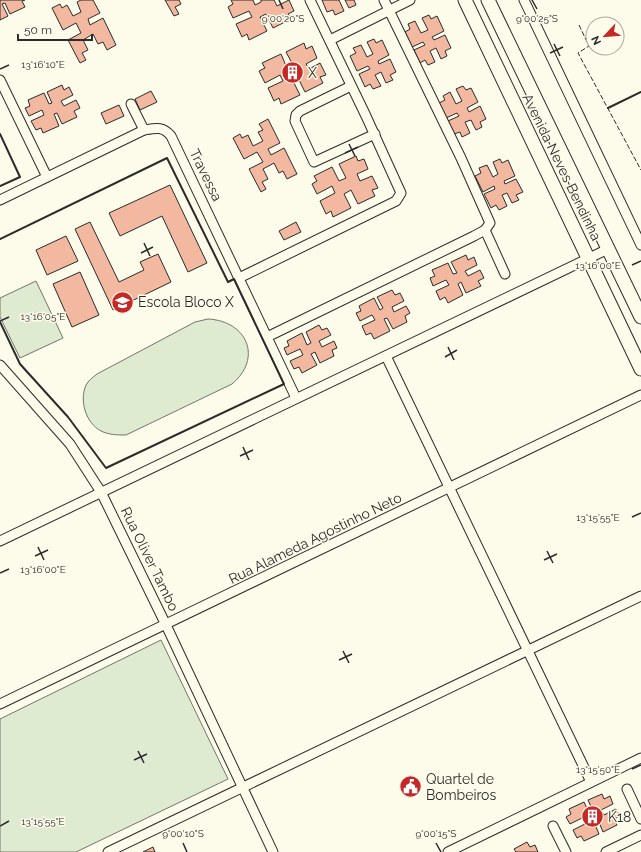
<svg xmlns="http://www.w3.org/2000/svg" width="641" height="852" font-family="Raleway,sans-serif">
<rect width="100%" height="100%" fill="#fdfbea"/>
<!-- green -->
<g fill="#deebd1" stroke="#74746e">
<path d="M36 281 63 338 20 358 0 317V298Z"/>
<path d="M208 319C247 321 263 358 232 384L126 435C118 435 109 435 101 431 86 423 79 401 86 385 88 381 93 377 97 374L195 322Z"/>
<path d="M161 640 228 779 76 852H0V719Z"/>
</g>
<!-- building -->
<g fill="#f2b8a0" stroke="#2b2b2b">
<path d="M0 0H25L22 1 25 7 10 14 5 3 2 4 8 16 0 20Z"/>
<path d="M81 0H93L100 13 88 19 90 25 103 18 116 45 107 50 103 42 98 44 93 34 83 40 88 50 82 53 86 60 80 63 68 40 81 33 76 23 63 30 52 8 60 4 62 8 67 5 73 16 81 12 77 2Z"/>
<path d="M165 0H179L181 4 175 7 179 14 174 16Z"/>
<path d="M231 0H253L255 5 261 2V0H274L277 6 289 0 294 11 288 14 291 19 273 28 266 14 260 17 267 31 249 40 247 34 242 37 236 24 252 17 249 11 233 18 228 7 233 4Z"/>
<path d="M322 0H339L344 11 335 15 333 10 327 12Z"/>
<path d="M345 0H354L356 5 349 8Z"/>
<path d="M429 15 431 19 437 16 444 31 432 37 434 40 445 35 451 48 445 51 447 56 441 59 436 48 430 51 435 62 428 65 425 60 420 63 414 50 425 45 423 42 412 47 405 32 410 29 408 24 415 21 421 33 428 30 422 18Z"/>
<path d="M374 39 376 43 382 40 389 55 378 61 379 64 390 59 396 72 390 75 393 80 386 83 381 72 375 75 381 86 373 89 370 84 365 87 359 74 370 69 368 66 357 71 350 56 356 53 353 48 361 45 367 57 373 54 367 42Z"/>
<path d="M304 43 306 49 312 46 317 58 306 64 309 69 320 63 326 75 320 77 323 83 305 92 298 78 293 81 300 95 281 104 279 98 274 101 268 88 283 81 280 75 265 83 259 71 265 68 262 63 281 54 287 68 293 65 286 52Z"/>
<path d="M62 85 64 90 69 87 73 95 61 101 64 106 76 100 80 108 74 111 77 117 62 124 57 113 54 114 59 126 43 133 41 128 36 130 31 121 44 115 42 110 29 116 25 108 30 106 28 100 44 93 49 104 52 103 47 92Z"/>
<path d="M463 86 466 90 471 88 478 102 467 108 469 112 480 106 486 119 480 122 482 127 476 130 471 120 465 122 470 133 462 137 460 132 454 134 448 121 459 116 457 113 446 118 439 103 445 100 443 96 450 92 456 104 462 101 456 89Z"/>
<path d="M151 91 157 102 140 110 135 99Z"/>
<path d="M119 105 124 116 106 124 101 113Z"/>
<path d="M268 119 280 143 268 149 271 155 284 148 297 174 287 179 283 171 279 173 274 163 263 169 268 179 262 182 266 189 261 192 249 169 263 162 257 152 244 159 233 138 240 134 242 138 248 135 253 146 263 141 258 132 263 130 259 124Z"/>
<path d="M356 156 358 161 364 159 368 169 357 174 360 181 372 176 378 188 372 190 375 196 358 204 351 190 344 194 351 208 333 217 331 211 326 214 320 201 335 193 332 186 317 194 312 184 317 181 314 176 332 167 339 181 346 178 339 164Z"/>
<path d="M500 159 502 163 508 160 515 176 504 181 505 184 516 179 523 192 516 195 519 200 512 203 507 193 502 195 507 206 499 210 496 205 491 208 484 194 495 189 494 186 483 192 475 176 481 173 479 168 487 165 493 177 498 174 493 162Z"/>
<path d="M170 185 207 263 188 272 162 216 120 236 109 213Z"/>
<path d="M90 222 119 282 144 270 140 262 158 254 171 282 113 310 75 229Z"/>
<path d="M296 222 301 232 284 240 279 231Z"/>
<path d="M66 236 78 261 47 275 36 250Z"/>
<path d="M466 255 468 260 474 257 477 265 465 271 468 276 480 270 484 278 478 281 481 286 466 293 461 282 458 284 463 295 448 303 445 297 440 300 436 291 449 285 446 280 433 286 430 278 435 276 432 270 448 263 453 274 457 273 451 262Z"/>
<path d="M80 272 99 315 72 327 53 284Z"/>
<path d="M392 290 395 295 400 293 404 301 392 307 394 312 406 306 410 313 405 316 407 322 393 329 387 318 384 319 390 331 374 339 371 333 366 335 362 326 375 320 372 315 360 321 356 313 361 311 359 306 374 298 380 310 383 308 377 297Z"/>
<path d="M319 325 322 330 327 328 331 335 319 341 322 347 334 341 337 348 332 350 334 356 320 363 315 352 311 354 317 365 302 373 299 367 294 369 290 361 303 355 300 349 287 355 284 348 289 346 287 341 302 333 307 345 311 343 306 332Z"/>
<path d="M602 794 604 799 610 796 613 804 601 810 604 815 616 809 620 816 614 819 617 825 603 832 598 820 594 822 599 834 584 841 581 836 577 838 573 830 585 824 582 818 570 824 566 817 571 814 569 809 584 802 589 813 593 811 588 800Z"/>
<path d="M527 842 530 847 535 845 538 852H516L514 849Z"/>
<path d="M153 847 155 852H143Z"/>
</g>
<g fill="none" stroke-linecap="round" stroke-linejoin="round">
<defs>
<g id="street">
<path d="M524 0 641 245"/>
<path d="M330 40 410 0"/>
<path d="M0 80 47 177"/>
<path d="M351 86 300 111 296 115 295 121 314 162 375 134"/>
<path d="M131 104 144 130"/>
<path d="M0 200 144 130C156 128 163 126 171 136L296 398"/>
<path d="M485 230 505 274"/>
<path d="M239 278 396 201 401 193 366 116 310 0"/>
<path d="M267 337 474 236 485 230 490 223 461 158 384 0"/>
<path d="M386 356 591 782"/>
<path d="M0 365 70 444 101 492 166 625 273 852"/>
<path d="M0 541 608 249"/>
<path d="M0 704 641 395"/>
<path d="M627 789 641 819"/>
<path d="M553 826 566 852"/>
<path d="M108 852 641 596"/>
<path d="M448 852 641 758"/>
<path d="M606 852 641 835"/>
</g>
<g id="secondary">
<path d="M465 0 641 369"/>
<path d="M488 0 641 317"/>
</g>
</defs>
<!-- street casing -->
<use href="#street" stroke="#2b2b2b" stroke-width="11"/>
<!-- secondary casing -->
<use href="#secondary" stroke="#2b2b2b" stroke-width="15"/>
<!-- street -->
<use href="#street" stroke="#fdfbea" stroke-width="9"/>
<!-- secondary -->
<use href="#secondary" stroke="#fdfbea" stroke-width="13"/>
<!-- fence -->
<path stroke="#2b2b2b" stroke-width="1" stroke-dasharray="5 2" stroke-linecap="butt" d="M579 25 589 46 578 53 641 170"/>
<!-- wall -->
<g stroke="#2b2b2b" stroke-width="2">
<path d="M608 108 641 92"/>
<path d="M0 134 20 177 0 186"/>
<path d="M0 239 167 158 228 282 234 279 284 384 106 468 68 417 20 364 0 322"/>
</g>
</g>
<!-- ticks -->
<path fill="none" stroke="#2b2b2b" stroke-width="1.5" d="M279 0 283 9M532 0 537 9M554 44 560 56M550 53 563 47M0 69 9 65M349 144 355 156M345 153 358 147M144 243 150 256M141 253 153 247M632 265 641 261M0 321 9 317M448 347 454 360M445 357 457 350M243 447 249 460M240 456 253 450M632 517 641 513M38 547 44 560M547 551 553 563M35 556 48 550M544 560 557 554M0 573 9 569M343 651 349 663M339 660 352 654M138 751 144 763M134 760 147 754M632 769 641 765M0 826 9 821M183 843 187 852M436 843 441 852"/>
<!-- icons -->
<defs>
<symbol id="building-disc" viewBox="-11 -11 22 22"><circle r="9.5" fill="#c62828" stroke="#fdfbea"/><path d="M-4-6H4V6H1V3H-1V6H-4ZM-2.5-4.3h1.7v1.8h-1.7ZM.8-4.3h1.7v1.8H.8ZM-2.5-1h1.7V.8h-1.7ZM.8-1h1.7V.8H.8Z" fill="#fff"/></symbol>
<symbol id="school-disc" viewBox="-11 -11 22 22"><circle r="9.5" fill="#c62828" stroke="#fdfbea"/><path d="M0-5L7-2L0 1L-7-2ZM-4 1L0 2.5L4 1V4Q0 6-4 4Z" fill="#fff"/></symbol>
<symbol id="civic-disc" viewBox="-11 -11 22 22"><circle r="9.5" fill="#c62828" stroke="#fdfbea"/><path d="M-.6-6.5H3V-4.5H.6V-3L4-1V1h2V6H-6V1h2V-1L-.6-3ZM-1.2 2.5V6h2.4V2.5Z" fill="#fff"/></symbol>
</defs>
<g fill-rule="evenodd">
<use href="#building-disc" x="280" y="60" width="25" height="25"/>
<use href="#school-disc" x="110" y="290" width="25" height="25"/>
<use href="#civic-disc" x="398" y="774" width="25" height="25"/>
<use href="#building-disc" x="580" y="804" width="25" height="25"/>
</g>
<g text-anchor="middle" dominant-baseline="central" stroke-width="3" stroke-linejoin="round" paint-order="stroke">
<!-- poi labels -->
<g font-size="14" fill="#2b2b2b" stroke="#fdfbea" text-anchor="start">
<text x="308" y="73">X</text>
<text x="138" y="302">Escola Bloco X</text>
<text x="426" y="779">Quartel de<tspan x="426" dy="16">Bombeiros</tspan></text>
<text x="608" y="817">K18</text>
</g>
<!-- street labels -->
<g font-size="14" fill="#2b2b2b" stroke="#fdfbea">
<text transform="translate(562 167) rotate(64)">Avenida Neves Bendinha</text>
<text transform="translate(206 175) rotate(64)">Travessa</text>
<text transform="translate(315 538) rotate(-26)">Rua Alameda Agostinho Neto</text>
<text transform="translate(150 559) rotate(64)">Rua Oliver Tambo</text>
</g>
</g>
<g font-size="10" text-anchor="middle" fill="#2b2b2b" stroke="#fdfbea" stroke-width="3" stroke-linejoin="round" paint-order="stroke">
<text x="283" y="22">9°00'20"S</text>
<text x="537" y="22">9°00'25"S</text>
<text x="43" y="68">13°16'10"E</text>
<text x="598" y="269">13°16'00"E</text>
<text x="43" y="320">13°16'05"E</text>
<text x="598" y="521">13°15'55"E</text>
<text x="43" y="573">13°16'00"E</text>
<text x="598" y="773">13°15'50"E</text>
<text x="43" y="825">13°15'55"E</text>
<text x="183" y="837">9°00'10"S</text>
<text x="436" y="837">9°00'15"S</text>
</g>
<!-- north arrow -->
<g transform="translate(605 36) rotate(244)"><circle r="19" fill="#fdfbea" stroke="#a9a89e"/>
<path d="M0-3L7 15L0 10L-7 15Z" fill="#c62828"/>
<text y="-6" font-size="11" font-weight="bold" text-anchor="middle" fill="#2b2b2b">N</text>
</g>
<!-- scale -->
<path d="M18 34v6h74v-6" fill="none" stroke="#2b2b2b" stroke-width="2"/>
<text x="24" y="34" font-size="12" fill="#2b2b2b" stroke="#fdfbea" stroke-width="3" paint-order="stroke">50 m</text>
</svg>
